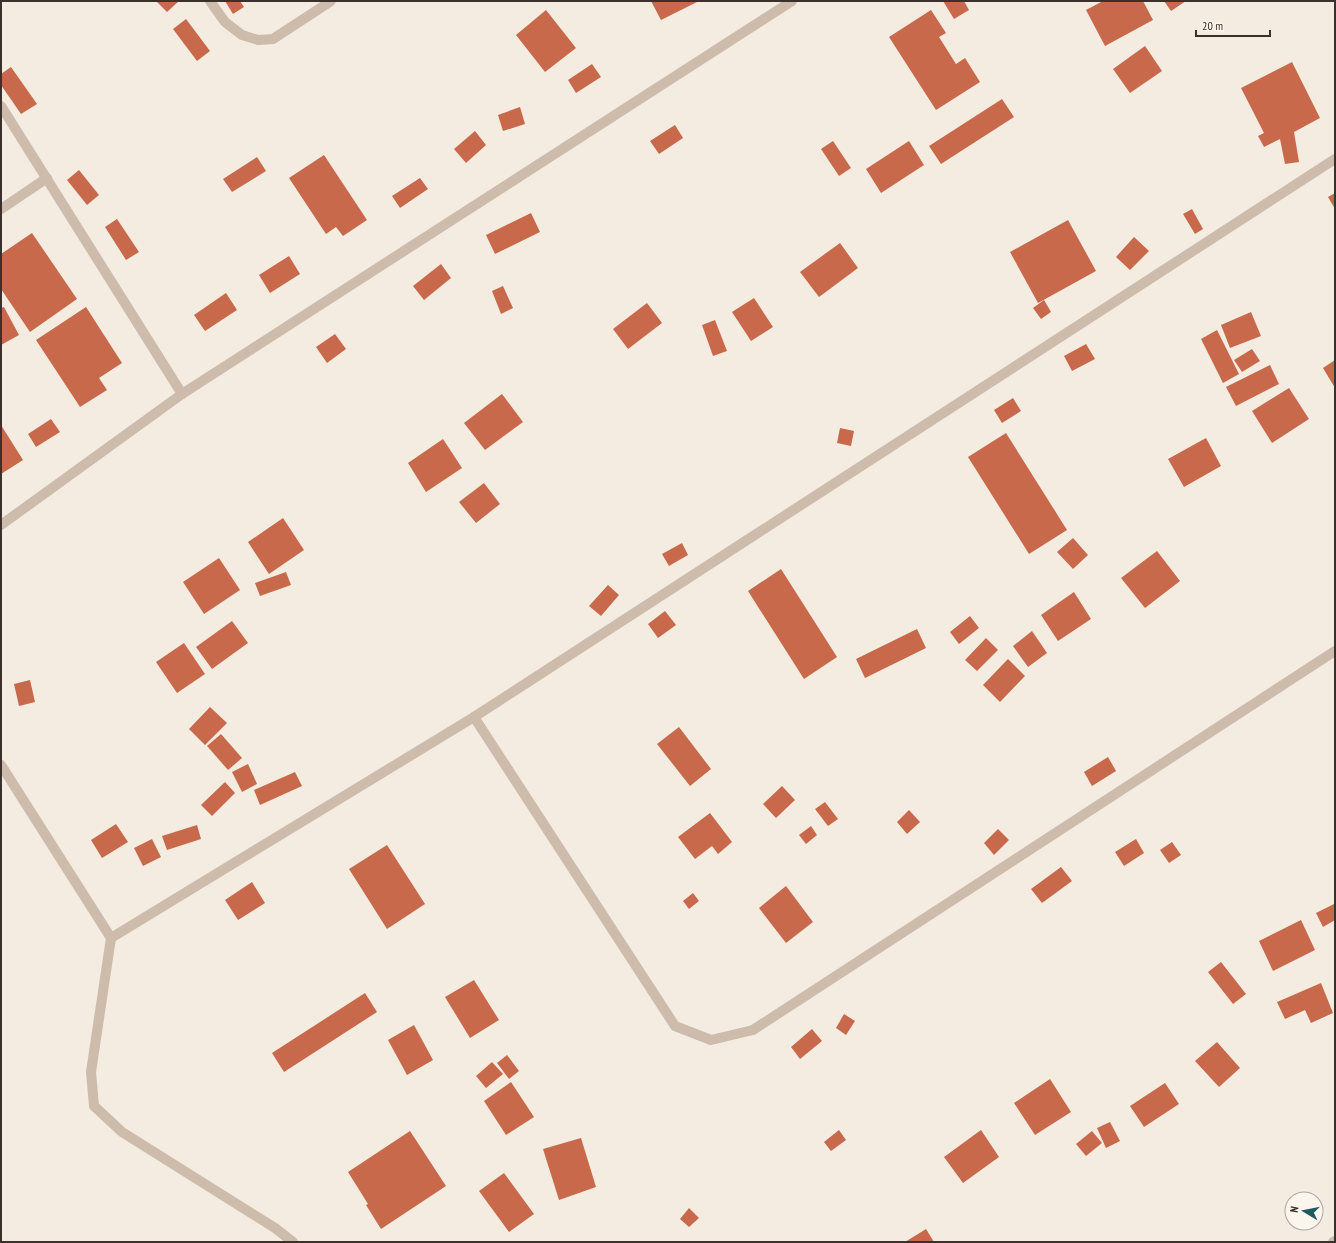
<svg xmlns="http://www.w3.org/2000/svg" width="1336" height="1243" font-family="'PT Sans Narrow',sans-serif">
<rect width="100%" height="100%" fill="#f4ebe1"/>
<!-- building -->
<g fill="#c8694b">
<path d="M156 1H179L167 12Z"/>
<path d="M225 1H240L244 7 233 14Z"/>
<path d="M651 1H699L661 20Z"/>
<path d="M943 1H964L969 10 954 19Z"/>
<path d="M1103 1H1143L1153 20 1105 46 1086 10Z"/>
<path d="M1164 1H1186L1171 11Z"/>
<path d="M546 10 576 48 545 72 516 35Z"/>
<path d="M931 10 946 33 939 37 956 64 965 58 980 82 936 110 889 37Z"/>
<path d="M186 19 210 51 197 61 173 29Z"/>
<path d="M1145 46 1162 71 1130 93 1113 69Z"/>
<path d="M1292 62 1320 118 1294 132 1299 162 1285 164 1280 139 1264 147 1258 136 1264 133 1241 88Z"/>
<path d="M592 64 601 77 576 93 568 80Z"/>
<path d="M11 67 37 104 21 114 1 85V74Z"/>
<path d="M1002 99 1014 117 941 164 929 146Z"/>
<path d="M520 107 525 124 503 131 498 115Z"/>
<path d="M675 125 683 138 659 154 650 141Z"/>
<path d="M475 131 486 145 466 163 454 149Z"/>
<path d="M833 141 851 168 839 176 821 149Z"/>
<path d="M909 141 924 165 881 193 866 169Z"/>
<path d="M324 155 367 220 343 236 336 227 326 234 289 178Z"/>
<path d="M257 157 266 171 232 192 223 179Z"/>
<path d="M79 170 99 195 87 205 67 180Z"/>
<path d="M420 178 428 189 400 208 392 196Z"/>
<path d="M1335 193V209L1328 197Z"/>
<path d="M1192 209 1203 229 1195 234 1183 214Z"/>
<path d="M531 213 540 232 495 254 486 235Z"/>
<path d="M117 219 139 252 126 260 105 227Z"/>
<path d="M1068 220 1096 271 1038 303 1010 252Z"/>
<path d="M32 233 77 299 30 332 1 289V254Z"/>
<path d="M1134 237 1149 251 1130 270 1116 257Z"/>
<path d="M840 243 858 268 819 297 800 272Z"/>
<path d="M289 256 300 274 270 293 259 275Z"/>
<path d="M441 264 451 278 424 300 413 286Z"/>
<path d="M503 286 513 308 501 314 492 291Z"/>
<path d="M226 293 237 310 205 331 194 315Z"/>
<path d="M754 298 773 327 751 341 732 312Z"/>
<path d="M1044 300 1051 312 1041 319 1033 308Z"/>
<path d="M647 303 662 323 628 349 613 329Z"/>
<path d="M4 307 19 335 1 345V308Z"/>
<path d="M86 307 122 363 99 378 107 390 80 407 36 340Z"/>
<path d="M1251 312 1261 336 1230 348 1221 325Z"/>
<path d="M715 320 727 351 713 356 702 325Z"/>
<path d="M1217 330 1239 374 1223 383 1201 339Z"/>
<path d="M335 334 346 349 327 363 316 347Z"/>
<path d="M1086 344 1095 359 1072 371 1064 356Z"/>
<path d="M1252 349 1260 361 1242 372 1234 360Z"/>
<path d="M1335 360V388L1323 368Z"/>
<path d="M1270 365 1279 384 1236 406 1226 387Z"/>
<path d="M1289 388 1309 419 1272 443 1252 411Z"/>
<path d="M502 394 523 422 485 450 464 423Z"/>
<path d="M1013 398 1021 411 1002 423 994 410Z"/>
<path d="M51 419 60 432 36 447 28 434Z"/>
<path d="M1 425 23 460 1 474Z"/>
<path d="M840 428 854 431 851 446 837 443Z"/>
<path d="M1006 433 1067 530 1029 554 968 457Z"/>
<path d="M1206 438 1221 466 1184 487 1168 459Z"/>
<path d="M443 439 462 468 426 492 408 463Z"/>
<path d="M484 483 500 504 476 523 459 502Z"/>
<path d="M283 518 304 550 269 574 248 542Z"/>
<path d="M1073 538 1088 555 1073 569 1057 552Z"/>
<path d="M682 543 688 555 669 566 662 554Z"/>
<path d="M1157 551 1180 581 1145 608 1121 578Z"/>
<path d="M219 558 240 590 204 614 183 582Z"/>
<path d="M781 569 837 657 804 679 748 591Z"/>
<path d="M286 572 291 585 260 596 255 583Z"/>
<path d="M608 585 619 595 601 616 589 606Z"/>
<path d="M1074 592 1091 619 1058 641 1041 615Z"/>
<path d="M665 611 676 625 658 638 648 624Z"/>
<path d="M970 616 979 628 959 644 950 632Z"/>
<path d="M232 621 248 643 212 669 196 647Z"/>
<path d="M917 629 926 648 865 678 856 659Z"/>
<path d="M1032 631 1047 653 1028 667 1013 646Z"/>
<path d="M986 638 998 650 977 671 965 660Z"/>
<path d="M184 643 205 674 177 693 156 662Z"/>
<path d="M1008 659 1025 676 1000 702 983 685Z"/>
<path d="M30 680 35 702 19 706 14 684Z"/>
<path d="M210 707 227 723 205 745 189 729Z"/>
<path d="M679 727 711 769 690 786 657 744Z"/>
<path d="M221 734 242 758 228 770 207 746Z"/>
<path d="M1108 757 1116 771 1092 786 1084 772Z"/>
<path d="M248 764 257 784 242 792 232 772Z"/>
<path d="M295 772 302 786 260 805 254 790Z"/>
<path d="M225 782 235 793 212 816 201 805Z"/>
<path d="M782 786 795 800 776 818 763 804Z"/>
<path d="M825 802 838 819 828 826 815 809Z"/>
<path d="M909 810 920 822 907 834 897 822Z"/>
<path d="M710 813 732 842 718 854 712 846 695 859 678 837Z"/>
<path d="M116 824 128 842 102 858 91 840Z"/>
<path d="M197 825 201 839 167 850 162 836Z"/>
<path d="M811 826 817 835 806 844 799 835Z"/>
<path d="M998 829 1009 840 994 855 984 843Z"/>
<path d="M152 839 161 857 143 866 134 848Z"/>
<path d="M1136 839 1144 853 1124 866 1115 852Z"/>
<path d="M1172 842 1181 855 1169 863 1160 850Z"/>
<path d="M387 845 425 904 387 929 349 869Z"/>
<path d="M1061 867 1072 881 1042 903 1031 889Z"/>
<path d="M252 882 265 903 238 920 225 900Z"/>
<path d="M786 886 813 922 786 943 759 908Z"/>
<path d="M693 893 699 901 689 909 683 901Z"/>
<path d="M1334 904 1335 920 1323 927 1316 913Z"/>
<path d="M1301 920 1315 950 1273 971 1259 941Z"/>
<path d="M1221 962 1246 994 1233 1004 1208 972Z"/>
<path d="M474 980 499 1020 470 1038 445 997Z"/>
<path d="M1321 983 1333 1013 1311 1023 1305 1010 1285 1019 1277 1002Z"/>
<path d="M365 993 377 1012 284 1072 272 1053Z"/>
<path d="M844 1014 855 1021 846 1035 836 1028Z"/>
<path d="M414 1025 433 1060 407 1075 388 1040Z"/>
<path d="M812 1029 822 1041 800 1059 791 1047Z"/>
<path d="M1217 1042 1240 1068 1219 1087 1195 1061Z"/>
<path d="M507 1055 519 1071 509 1079 497 1063Z"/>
<path d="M492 1062 503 1074 486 1088 476 1076Z"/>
<path d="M1050 1079 1071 1112 1035 1135 1014 1103Z"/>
<path d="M511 1082 534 1117 506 1135 484 1101Z"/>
<path d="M1165 1083 1179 1104 1144 1127 1130 1106Z"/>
<path d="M1110 1122 1120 1141 1106 1148 1097 1128Z"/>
<path d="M839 1130 846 1140 831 1151 824 1142Z"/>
<path d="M981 1130 999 1157 963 1183 944 1157Z"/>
<path d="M410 1131 446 1186 381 1229 366 1205 368 1204 348 1172Z"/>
<path d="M1092 1131 1102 1143 1086 1156 1076 1144Z"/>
<path d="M581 1138 596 1187 559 1200 543 1149Z"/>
<path d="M504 1173 534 1214 509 1232 479 1191Z"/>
<path d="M689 1208 699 1218 689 1227 680 1219Z"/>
<path d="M926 1229 934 1242H905Z"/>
</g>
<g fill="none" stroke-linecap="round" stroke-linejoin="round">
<!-- minor -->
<g stroke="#cdbbac" stroke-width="10">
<path d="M210 1 225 22 242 35 258 40 273 39 331 1"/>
<path d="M1 106 182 394"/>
<path d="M1 209 47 178"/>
<path d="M1 525 182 394 792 1"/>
<path d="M474 717 675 1026 711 1040 753 1030 1335 651"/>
<path d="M1 765 111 938 474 717 1335 159"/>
<path d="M111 938 91 1072 94 1106 122 1132 275 1228 293 1242"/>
<path d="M1333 1242 1335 1241"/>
</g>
</g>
<!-- border -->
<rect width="1336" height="1243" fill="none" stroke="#3b302b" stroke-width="4"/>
<!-- north arrow -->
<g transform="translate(1304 1211) rotate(280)"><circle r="19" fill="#fbf5ee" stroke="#aea6a0"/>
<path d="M0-3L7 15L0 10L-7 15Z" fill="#1f5a5e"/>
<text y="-6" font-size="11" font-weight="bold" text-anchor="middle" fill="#3b302b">N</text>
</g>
<!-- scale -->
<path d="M1196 30v6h74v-6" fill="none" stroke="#3b302b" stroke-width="2"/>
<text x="1202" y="30" font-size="12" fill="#3b302b" stroke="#fbf5ee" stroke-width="3" paint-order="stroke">20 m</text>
</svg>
